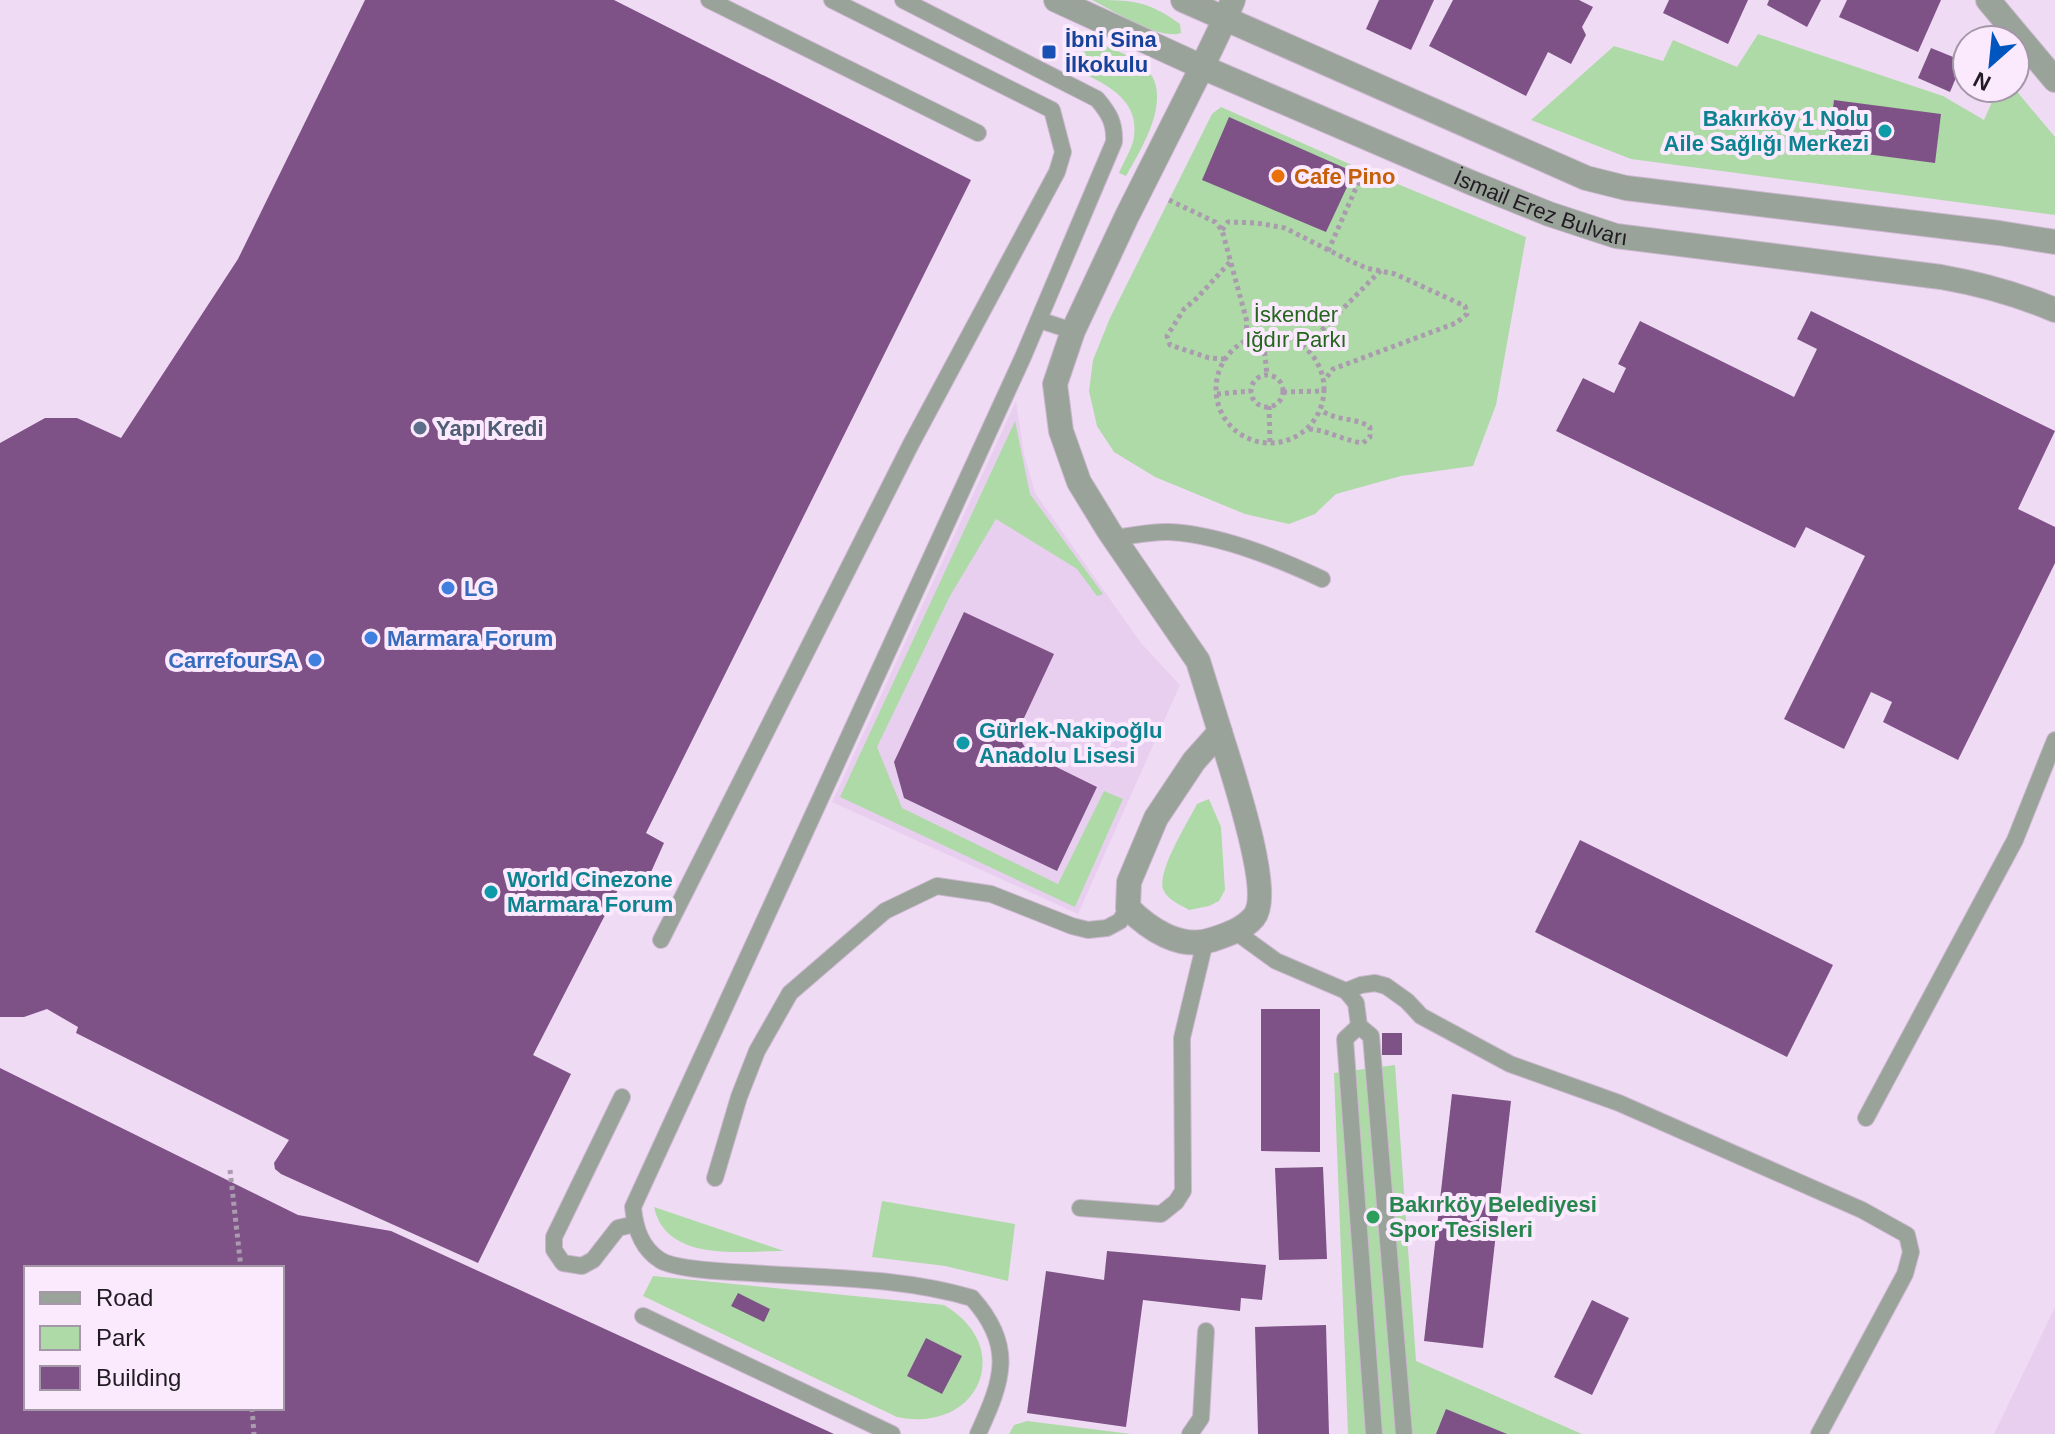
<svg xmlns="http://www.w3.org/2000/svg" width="2055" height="1434" font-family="Arial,sans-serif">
<rect width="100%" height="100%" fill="#f0dbf4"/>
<!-- built -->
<g fill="#e9cfef">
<path d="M1016 401 1024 454 1035 493 1141 643 1180 685 1078 914 832 802Z"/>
<path d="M2055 1307V1434H1994Z"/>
</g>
<!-- green -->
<g fill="#aedaa8">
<path d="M1092 0C1131 0 1147 0 1180 24L1181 33C1161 41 1112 10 1092 0Z"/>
<path d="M1758 34 1943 96 1984 120 1998 88H2014L2055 137V215L1631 159 1531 120 1614 46 1663 61 1673 40 1737 67Z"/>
<path d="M1101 44C1118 51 1146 61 1154 80 1166 110 1140 151 1126 176L1119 173C1124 161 1132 149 1134 137 1141 94 1094 79 1063 64L1064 61Z"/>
<path d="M1221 107 1354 166 1526 237 1496 405 1473 466 1401 476 1336 494 1315 514 1289 524 1245 514 1155 477 1114 452 1097 426 1089 391 1093 360 1110 318 1212 114Z"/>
<path d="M1015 421 1030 494 1103 594 1097 596 1077 569 996 519 950 596 877 747 902 808 1058 884 1104 791 1123 799 1075 907 840 797Z"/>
<path d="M1209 799 1221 827 1225 890 1219 901 1209 906 1189 910C1181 905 1168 900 1164 891 1155 874 1188 822 1197 804Z"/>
<path d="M1395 1065 1416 1361 1582 1434H1348L1334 1073Z"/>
<path d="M882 1201 1015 1224 1008 1281 945 1266 872 1257Z"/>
<path d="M654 1207 784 1251C741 1251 666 1263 654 1207Z"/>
<path d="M653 1276 944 1305C1017 1348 978 1434 897 1417L643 1296Z"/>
<path d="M1027 1421 1131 1434H1009L1014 1425Z"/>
</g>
<!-- building -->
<g fill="#7e5287" fill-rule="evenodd">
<path d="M365 0H614L971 180 646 833 664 843 647 881 626 870 621 884 533 1055 571 1074 478 1263 281 1174 275 1169 274 1163 289 1140 76 1033 78 1027 47 1009 24 1017H0V443L45 418H77L121 438 238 259Z"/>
<path d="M1379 0H1434L1411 50 1366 29Z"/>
<path d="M1453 0H1579L1593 7 1582 27 1586 35 1571 64 1548 52 1526 96 1429 46Z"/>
<path d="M1669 0H1748L1728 44 1663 13Z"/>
<path d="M1769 0H1821L1807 27 1767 5Z"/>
<path d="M1847 0H1941L1918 52 1839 17Z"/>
<path d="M1931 48 1963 61 1950 92 1918 78Z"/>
<path d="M1834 100 1941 114 1935 163 1828 149Z"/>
<path d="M1229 117 1354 172 1326 232 1202 180Z"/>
<path d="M1811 311 2055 431 2018 509 2055 527V563L1958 760 1883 722 1892 702 1871 692 1844 749 1784 719 1865 556 1806 527 1795 548 1556 431 1583 378 1614 393 1626 368 1618 364 1640 321 1794 397 1817 349 1797 339Z"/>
<path d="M964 612 1054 654 1017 733 1028 753 1097 787 1057 871 904 798 894 762Z"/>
<path d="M1580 840 1833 965 1787 1057 1535 932Z"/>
<path d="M1261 1009H1320V1152L1261 1151Z"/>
<rect x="1382" y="1033" width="20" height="22"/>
<path d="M0 1068 298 1215 391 1231 834 1434H0ZM26 1268H282V1408H26Z"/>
<path d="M1452 1094 1511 1101 1483 1348 1424 1341Z"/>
<path d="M1323 1167 1327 1259 1279 1260 1275 1168Z"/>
<path d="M1107 1251 1266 1265 1262 1300 1241 1298 1240 1311 1143 1300 1126 1427 1027 1413 1046 1271 1104 1280Z"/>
<path d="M738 1293 770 1309 764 1322 731 1306Z"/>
<path d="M1592 1300 1629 1318 1592 1395 1554 1377Z"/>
<path d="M1326 1325 1329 1434H1258L1255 1327Z"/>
<path d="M926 1338 962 1356 942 1394 907 1376Z"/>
<path d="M1446 1409 1507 1434H1436Z"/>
</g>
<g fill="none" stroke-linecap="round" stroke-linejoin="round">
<defs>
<g id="service">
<path d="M709 0 978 133"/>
<path d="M903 0 1097 99C1109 113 1115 123 1114 142L1023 357 633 1207C635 1228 641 1248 660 1260 675 1270 731 1272 751 1273 824 1278 901 1277 972 1298 1015 1346 1003 1380 978 1434"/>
<path d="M1039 320 1073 331"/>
<path d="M1114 538C1131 536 1151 531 1169 532 1219 534 1277 558 1322 579"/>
<path d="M1236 932 1276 961 1346 991 1356 1003 1359 1026 1371 1036 1404 1434"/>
<path d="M661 940 911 444 1057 172 1063 152 1052 110 832 0"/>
<path d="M1346 991 1361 985 1375 983 1386 986 1407 1001 1421 1016 1510 1064 1619 1103 1862 1210 1907 1235 1911 1252 1905 1274 1819 1434"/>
<path d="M1359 1026 1345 1039 1374 1434"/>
<path d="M622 1097 554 1237V1250L563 1263 582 1266 593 1260 618 1228 635 1224"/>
<path d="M1866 1118 2015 840 2055 740"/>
<path d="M715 1178 739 1097 757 1051 790 993 885 911 937 886 991 894 1072 926 1088 930 1107 928 1120 921 1128 908"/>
<path d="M1080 1208 1161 1214 1176 1202 1183 1191 1182 1038 1205 942"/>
<path d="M643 1316 892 1434"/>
<path d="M1190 1434 1201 1418 1206 1331"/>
</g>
<g id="minor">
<path d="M1988 0 2055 80"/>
<path d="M1225 19 1233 0"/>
<path d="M1202 67 1127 216 1073 331 1055 384 1061 431 1079 482 1109 531 1198 661 1220 732"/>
<path d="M1220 732C1230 765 1274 892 1254 917 1243 930 1226 935 1211 940 1180 950 1149 929 1128 908L1129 882 1156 818 1194 761Z"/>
</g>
<g id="tertiary">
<path id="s1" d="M1056 0 1202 67 1472 183 1549 214 1616 236 1941 277C1981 284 2017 294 2055 310"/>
<path d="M1183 0 1586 178 1626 188 1999 233 2055 242"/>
<path d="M1202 67 1225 19"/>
</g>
</defs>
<!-- service casing -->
<use href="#service" stroke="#cbb8cf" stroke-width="18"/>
<!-- minor casing -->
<use href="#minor" stroke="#cbb8cf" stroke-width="26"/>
<!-- tertiary casing -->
<use href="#tertiary" stroke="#cbb8cf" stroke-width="26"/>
<!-- path -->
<g stroke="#ab9baf" stroke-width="5" stroke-dasharray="4 4" stroke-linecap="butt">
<path d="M1169 200 1215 222 1222 230 1247 322 1245 342"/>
<path d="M1222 230 1228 222 1257 223 1285 228 1344 258 1366 268 1395 274 1465 306 1467 314 1456 323 1333 369 1324 381"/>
<path d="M1328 251 1364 170"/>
<circle cx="1270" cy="389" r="54"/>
<path d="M1263 336 1267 375"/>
<path d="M1293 338 1310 339 1315 337 1381 270"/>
<path d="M1225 359 1209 358 1170 345 1167 336 1184 309 1197 298 1230 262"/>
<circle cx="1267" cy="391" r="16"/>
<path d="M1283 392 1324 391"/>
<path d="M1217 394 1251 391"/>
<path d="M1269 406 1270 443"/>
<path d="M1309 429C1328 430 1344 441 1363 443L1370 437V427C1355 417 1335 421 1321 410"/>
<path d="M230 1170 241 1268"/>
<path d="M252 1408 254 1434"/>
</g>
<!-- service -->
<use href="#service" stroke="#99a399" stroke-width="16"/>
<!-- minor -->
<use href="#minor" stroke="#99a399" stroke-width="24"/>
<!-- tertiary -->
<use href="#tertiary" stroke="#99a399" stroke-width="24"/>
</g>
<!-- markers -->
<rect fill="#1a4fb4" stroke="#fbe9fe" stroke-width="3" x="1041" y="44" width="16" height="16" rx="4"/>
<g fill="#0f9aa8" stroke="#fbe9fe" stroke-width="3">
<circle cx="1885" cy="131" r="8"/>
<circle cx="963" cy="743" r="8"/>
<circle cx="491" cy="892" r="8"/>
</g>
<circle fill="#e8710a" stroke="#fbe9fe" stroke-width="3" cx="1278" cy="176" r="8"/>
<circle fill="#5c6f8a" stroke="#fbe9fe" stroke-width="3" cx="420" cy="428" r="8"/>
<g fill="#3f7fe0" stroke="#fbe9fe" stroke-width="3">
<circle cx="448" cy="588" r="8"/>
<circle cx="371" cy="638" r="8"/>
<circle cx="315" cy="660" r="8"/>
</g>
<circle fill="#2e9e5b" stroke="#fbe9fe" stroke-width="3" cx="1373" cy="1217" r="8"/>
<g text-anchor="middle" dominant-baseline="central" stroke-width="8" stroke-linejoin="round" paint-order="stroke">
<!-- transit labels -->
<g font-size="22" font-weight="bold" fill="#164399" stroke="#fbe9fe" text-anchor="start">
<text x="1065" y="39">İbni Sina<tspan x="1065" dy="25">İlkokulu</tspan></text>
</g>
<!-- culture labels -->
<g font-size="22" font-weight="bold" fill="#0d838f" stroke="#fbe9fe" text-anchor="start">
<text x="1869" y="118" text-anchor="end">Bakırköy 1 Nolu<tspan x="1869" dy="25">Aile Sağlığı Merkezi</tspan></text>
<text x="979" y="730">Gürlek-Nakipoğlu<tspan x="979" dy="25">Anadolu Lisesi</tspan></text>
<text x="507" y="879">World Cinezone<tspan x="507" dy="25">Marmara Forum</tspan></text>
</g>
<!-- food labels -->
<g font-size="22" font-weight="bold" fill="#c56008" stroke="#fbe9fe" text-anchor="start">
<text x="1294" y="176">Cafe Pino</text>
</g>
<!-- street labels -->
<g font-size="22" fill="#221b24" stroke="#fbe9fe">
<text stroke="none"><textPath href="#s1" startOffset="528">İsmail Erez Bulvarı</textPath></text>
</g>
<!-- park labels -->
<g font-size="22" fill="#23661c" stroke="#fbe9fe">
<text x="1296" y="314">İskender<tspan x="1296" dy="25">Iğdır Parkı</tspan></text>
</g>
<!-- service labels -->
<g font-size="22" font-weight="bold" fill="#4e5e75" stroke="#fbe9fe" text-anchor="start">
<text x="436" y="428">Yapı Kredi</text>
</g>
<!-- shop labels -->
<g font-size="22" font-weight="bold" fill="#366cbe" stroke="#fbe9fe" text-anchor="start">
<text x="464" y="588">LG</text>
<text x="387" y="638">Marmara Forum</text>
<text x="299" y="660" text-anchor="end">CarrefourSA</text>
</g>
<!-- leisure labels -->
<g font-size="22" font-weight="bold" fill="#27864d" stroke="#fbe9fe" text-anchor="start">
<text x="1389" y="1204">Bakırköy Belediyesi<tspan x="1389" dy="25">Spor Tesisleri</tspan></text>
</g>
</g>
<!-- legend -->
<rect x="24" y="1266" width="260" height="144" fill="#fbe9fe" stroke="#a497a7" stroke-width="2"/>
<rect x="40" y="1292" width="40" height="12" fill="#99a399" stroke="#a497a7" stroke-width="2"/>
<text x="96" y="1306" font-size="24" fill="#221b24">Road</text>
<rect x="40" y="1326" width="40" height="24" fill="#aedaa8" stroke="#a497a7" stroke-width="2"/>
<text x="96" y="1346" font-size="24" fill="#221b24">Park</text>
<rect x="40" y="1366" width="40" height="24" fill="#7e5287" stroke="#a497a7" stroke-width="2"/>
<text x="96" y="1386" font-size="24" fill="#221b24">Building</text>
<!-- north arrow -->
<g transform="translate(1991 64) rotate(207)"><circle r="38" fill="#fbe9fe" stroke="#a497a7" stroke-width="2"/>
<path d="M0-6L14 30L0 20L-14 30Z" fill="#0155be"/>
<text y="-12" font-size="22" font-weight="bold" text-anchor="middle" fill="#221b24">N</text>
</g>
</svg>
